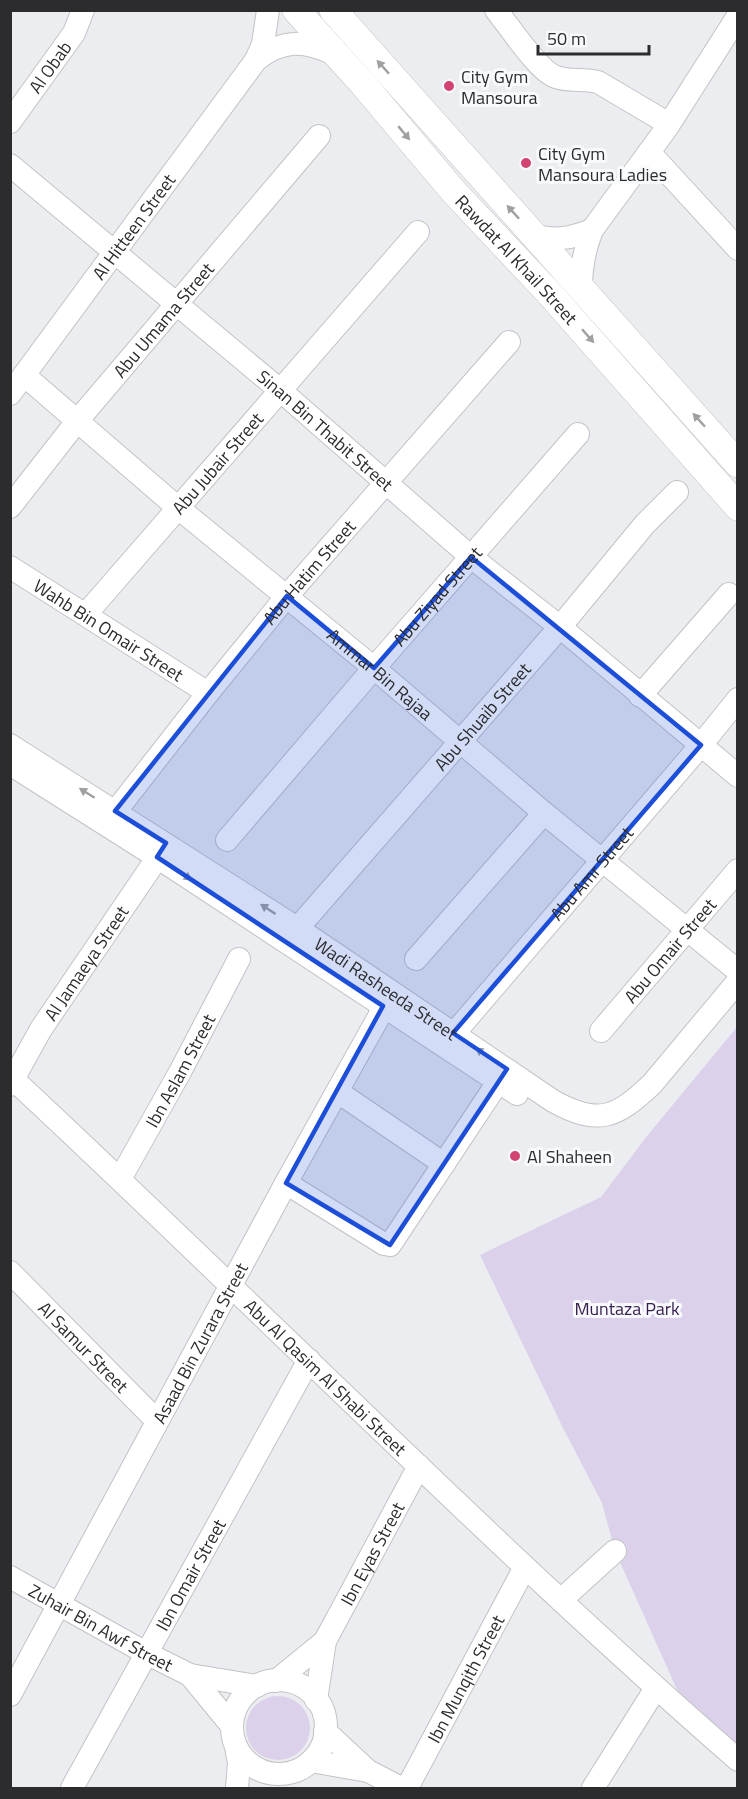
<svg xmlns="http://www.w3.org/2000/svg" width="748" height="1799" font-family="'Titillium Web',sans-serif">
<rect width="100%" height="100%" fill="#ebedf0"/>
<!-- green -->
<g fill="#dcd1ea">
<path d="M737 1027V1750L683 1703 615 1551 602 1503 562 1426 480 1255 601 1197 647 1136Z"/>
<circle cx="278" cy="1728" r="32"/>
</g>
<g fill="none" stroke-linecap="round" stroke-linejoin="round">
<defs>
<g id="minor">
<path d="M496 10C510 27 538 71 556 77 569 82 584 78 598 82L669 124"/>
<path d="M256 60C283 39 304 40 334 54"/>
<path id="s1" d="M10 122 74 33 83 10"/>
<path d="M649 152 738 249"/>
<path id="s2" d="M10 165 281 391 471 557 560 627 738 776"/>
<path d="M535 236C556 241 572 238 592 230"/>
<path d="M581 288C581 267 584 250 592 230L666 129 738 16"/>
<path id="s3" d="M24 375 177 507 374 668 544 813 738 971"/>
<path id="s4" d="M10 394 256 60 263 44 268 10"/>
<path id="s5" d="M10 507 78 420 319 136"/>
<path id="s6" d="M10 567 208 693"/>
<path id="s7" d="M86 614 418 232"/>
<path d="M640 696 729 594"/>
<path id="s8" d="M10 745 297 928 553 1101C598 1126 616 1118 652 1084L738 981"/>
<path d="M10 764 157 857 517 1094"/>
<path id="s9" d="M108 821 208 693 287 596 509 342"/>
<path id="s10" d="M227 840 374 668 578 434"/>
<path id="s11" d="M289 938 560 627 645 524 677 492"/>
<path d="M416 959 544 813"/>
<path id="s12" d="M601 1031 738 870"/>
<path id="s13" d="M445 1044 701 745 738 699"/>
<path id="s14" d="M13 1079C256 1305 488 1542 738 1760"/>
<path id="s15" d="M10 1085 41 1029 166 845"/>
<path d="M338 1092 444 1164"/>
<path id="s16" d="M120 1179 180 1072 239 959"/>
<path d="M286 1183 384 1244 390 1245 506 1070"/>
<path id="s17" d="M10 1272 157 1421"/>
<path id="s18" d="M10 1577 146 1653 190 1675 257 1686"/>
<path d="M561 1600 615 1551"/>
<path d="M190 1675 232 1726"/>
<circle cx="279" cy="1727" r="47"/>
<path d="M276 1681 325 1641"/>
<path id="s19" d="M10 1695 286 1183 391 995"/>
<path id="s20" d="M316 1700 325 1641 419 1466"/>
<path d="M325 1731 368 1771 401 1788"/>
<path d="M236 1747 239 1763 237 1788"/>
<path d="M311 1761 368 1771"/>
<path id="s21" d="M72 1788 309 1360"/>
<path id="s22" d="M407 1788 525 1567"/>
<path d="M593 1788 656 1688"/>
</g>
<g id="major">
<path id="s23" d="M296 10 363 84 454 192 550 294 738 507"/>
<path d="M333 10 738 464"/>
</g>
</defs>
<!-- minor casing -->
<use href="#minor" stroke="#c2c3c6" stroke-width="24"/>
<!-- major casing -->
<use href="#major" stroke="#c2c3c6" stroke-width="28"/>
<!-- minor -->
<use href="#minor" stroke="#fff" stroke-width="22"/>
<!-- major -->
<use href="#major" stroke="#fff" stroke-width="27"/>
</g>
<!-- one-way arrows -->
<defs><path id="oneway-solid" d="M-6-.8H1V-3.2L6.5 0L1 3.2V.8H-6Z" transform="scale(1.5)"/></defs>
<g fill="#a0a0a1">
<use href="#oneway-solid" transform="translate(383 67) rotate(-132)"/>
<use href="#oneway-solid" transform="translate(404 133) rotate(50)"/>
<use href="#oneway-solid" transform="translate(513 212) rotate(-132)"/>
<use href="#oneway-solid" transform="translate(588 336) rotate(49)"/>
<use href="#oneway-solid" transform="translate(699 420) rotate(-132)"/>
<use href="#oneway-solid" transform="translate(87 793) rotate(-148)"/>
<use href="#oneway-solid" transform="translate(184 875) rotate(34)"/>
<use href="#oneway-solid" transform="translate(268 909) rotate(-147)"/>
<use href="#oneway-solid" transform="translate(483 1053) rotate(-146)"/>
</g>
<!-- marked area -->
<path fill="#1d4ed8" fill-opacity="0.2" stroke="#1d4ed8" stroke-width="4.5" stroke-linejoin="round" d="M471 557 701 745 453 1033 507 1069 390 1245 286 1183 383 1006 157 857 166 843 115 811 287 596 374 668Z"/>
<!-- markers -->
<g fill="#d14471" stroke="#f8fafd" stroke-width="2">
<circle cx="449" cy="86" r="6"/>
<circle cx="526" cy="163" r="6"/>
<circle cx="515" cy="1156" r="6"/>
</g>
<g text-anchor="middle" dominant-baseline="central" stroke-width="6" stroke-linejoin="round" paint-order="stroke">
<!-- street labels -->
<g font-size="18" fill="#2c2c2e" stroke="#f8fafd">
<text stroke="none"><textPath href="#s1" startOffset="68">Al Obab</textPath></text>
<text stroke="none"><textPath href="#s4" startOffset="208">Al Hitteen Street</textPath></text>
<text stroke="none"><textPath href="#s23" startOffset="333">Rawdat Al Khail Street</textPath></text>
<text stroke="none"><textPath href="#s5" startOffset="242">Abu Umama Street</textPath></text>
<text stroke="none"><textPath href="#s2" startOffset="412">Sinan Bin Thabit Street</textPath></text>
<text stroke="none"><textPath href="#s7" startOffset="200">Abu Jubair Street</textPath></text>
<text stroke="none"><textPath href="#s9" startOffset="320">Abu Hatim Street</textPath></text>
<text stroke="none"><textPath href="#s10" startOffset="322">Abu Ziyad Street</textPath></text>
<text stroke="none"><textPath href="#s6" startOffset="117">Wahb Bin Omair Street</textPath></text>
<text stroke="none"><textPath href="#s3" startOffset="465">Ammar Bin Rajaa</textPath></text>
<text stroke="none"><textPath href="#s11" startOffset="294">Abu Shuaib Street</textPath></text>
<text stroke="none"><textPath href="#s13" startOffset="225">Abu Amr Street</textPath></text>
<text stroke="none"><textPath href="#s12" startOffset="106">Abu Omair Street</textPath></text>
<text stroke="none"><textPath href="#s15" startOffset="144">Al Jamaeya Street</textPath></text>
<text stroke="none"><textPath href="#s8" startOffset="448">Wadi Rasheeda Street</textPath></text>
<text stroke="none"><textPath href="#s16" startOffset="124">Ibn Aslam Street</textPath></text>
<text stroke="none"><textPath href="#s19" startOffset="400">Asaad Bin Zurara Street</textPath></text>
<text stroke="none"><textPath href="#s17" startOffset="105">Al Samur Street</textPath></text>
<text stroke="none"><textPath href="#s14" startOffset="432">Abu Al Qasim Al Shabi Street</textPath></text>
<text stroke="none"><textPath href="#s20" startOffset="159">Ibn Eyas Street</textPath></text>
<text stroke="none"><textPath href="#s21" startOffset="244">Ibn Omair Street</textPath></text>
<text stroke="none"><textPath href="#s18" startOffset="104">Zuhair Bin Awf Street</textPath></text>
<text stroke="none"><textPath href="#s22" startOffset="124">Ibn Munqith Street</textPath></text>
</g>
<!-- poi labels -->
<g font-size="18" fill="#2c2c2e" stroke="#f8fafd" text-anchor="start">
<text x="461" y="76">City Gym<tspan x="461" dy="21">Mansoura</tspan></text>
<text x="538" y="153">City Gym<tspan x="538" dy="21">Mansoura Ladies</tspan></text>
<text x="527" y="1156">Al Shaheen</text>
</g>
<!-- park labels -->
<g font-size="18" fill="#351d4d" stroke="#f8fafd">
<text x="627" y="1308">Muntaza Park</text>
</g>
</g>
<!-- border -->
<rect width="748" height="1799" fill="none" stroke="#2c2c2e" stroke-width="24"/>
<!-- scale -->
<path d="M538 45v9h111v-9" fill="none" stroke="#2c2c2e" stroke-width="3"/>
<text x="547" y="45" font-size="18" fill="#2c2c2e" stroke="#f8fafd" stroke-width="4.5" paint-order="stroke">50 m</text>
</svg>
